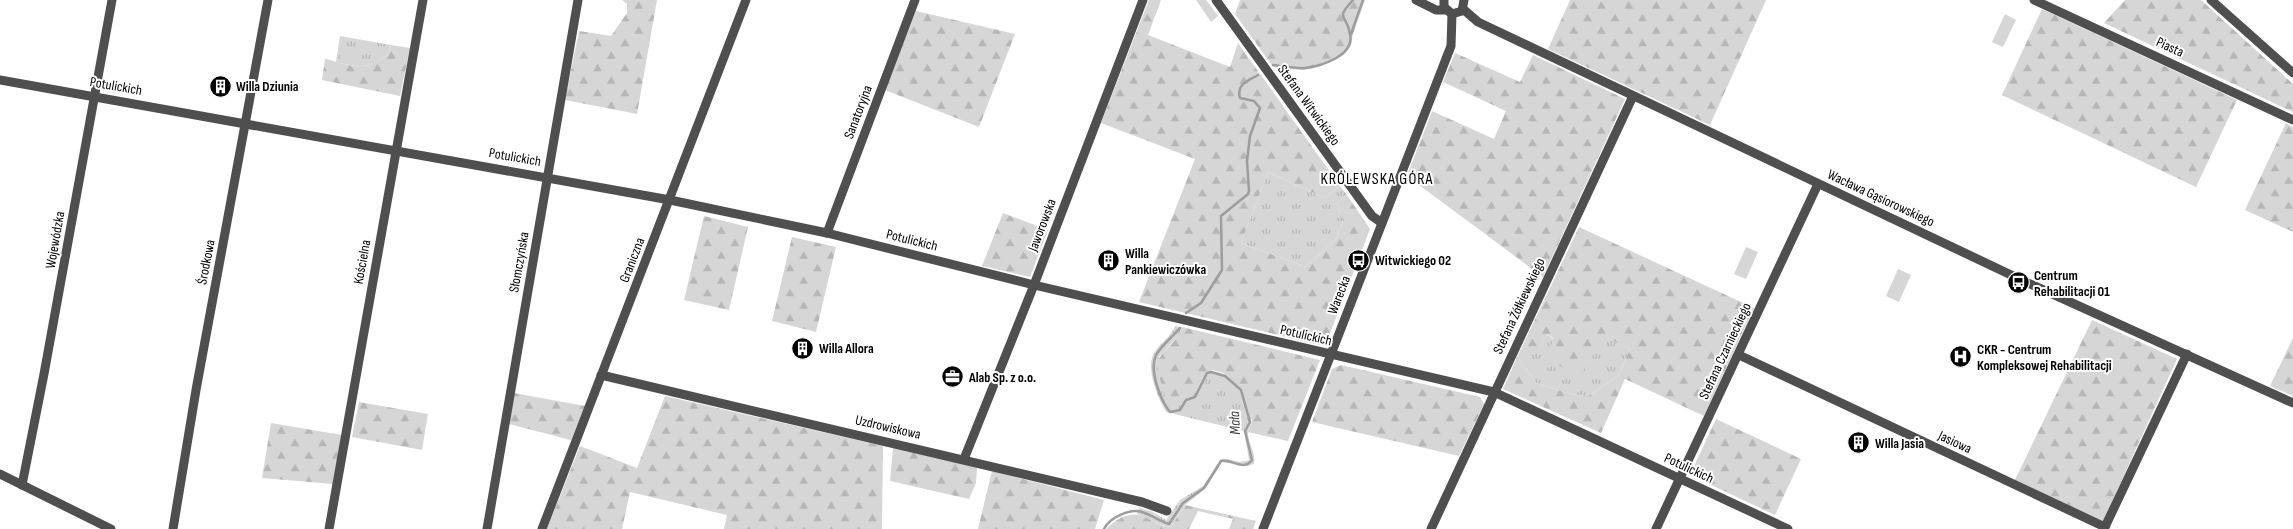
<svg xmlns="http://www.w3.org/2000/svg" width="2293" height="529" font-family="'Sofia Sans Condensed',sans-serif">
<defs>
<pattern id="grass-tufts" width="24" height="20" patternUnits="userSpaceOnUse" patternTransform="scale(1.25)"><rect width="24" height="20" fill="#d6d6d6"/><path d="M3 7l-1-3M5 7V3M7 7l1-3M15 17l-1-3M17 17v-4M19 17l1-3" fill="none" stroke="#b6b6b6"/></pattern>
<pattern id="forest-firs" width="22" height="20" patternUnits="userSpaceOnUse" patternTransform="scale(1.25)"><rect width="22" height="20" fill="#d6d6d6"/><path d="M5 1l3.5 6h-7zM16 11l3.5 6h-7z" fill="#b6b6b6"/></pattern>
</defs>
<rect width="100%" height="100%" fill="#fff"/>
<!-- grass -->
<g fill="url(#grass-tufts)">
<path d="M340 36 391 45 389 54C367 69 361 68 336 62Z"/>
<path d="M1268 172 1325 198 1340 186 1347 195 1337 203 1343 222 1336 239 1306 267 1241 243Z"/>
<path d="M1175 326 1182 327 1179 335 1159 357 1184 399 1192 397 1206 372C1217 369 1237 379 1243 389 1247 396 1251 411 1251 419 1252 424 1248 429 1248 434 1249 445 1256 453 1254 464L1247 466 1222 462 1206 488 1185 505 1171 527C1159 526 1149 518 1137 514L1139 508 1151 511 1166 520 1180 500 1203 486 1221 459C1232 457 1234 465 1249 460L1244 431 1166 412C1158 398 1145 369 1154 353 1160 343 1171 337 1175 326Z"/>
<path d="M1549 335 1583 371 1603 336 1630 349 1618 376 1588 396 1570 394 1536 383 1517 357 1522 347 1537 350 1546 336Z"/>
</g>
<!-- forest -->
<g fill="url(#forest-firs)">
<path d="M622 0H657L637 114 565 100 579 31 611 36 627 13V4Z"/>
<path d="M1149 0H1161L1148 35 1230 67 1238 43 1340 186 1325 198 1268 172 1241 243 1306 267 1336 239 1343 222 1337 203 1347 195 1370 229 1326 344 1320 345 1139 302 1195 159 1101 123Z"/>
<path d="M1196 0H1206L1218 16 1211 22Z"/>
<path d="M1240 0H1365L1353 34 1351 45 1343 55 1319 67 1304 70 1273 67 1235 14Z"/>
<path d="M1570 0H1766L1710 125 1548 49Z"/>
<path d="M2125 0H2201L2293 84V112L2104 23Z"/>
<path d="M2042 9 2237 100 2196 187 2002 95Z"/>
<path d="M916 11 1015 34 979 127 885 90Z"/>
<path d="M391 45 410 48 400 96 322 80 325 59C356 66 361 73 389 54Z"/>
<path d="M1455 53 1520 82 1533 55 1625 99 1543 277 1407 176 1432 111 1494 139 1506 111 1443 82Z"/>
<path d="M2286 123 2293 127V232L2245 210Z"/>
<path d="M1003 213 1048 230 1030 277 982 266Z"/>
<path d="M704 216 748 227 729 310 684 300Z"/>
<path d="M1579 227 1754 308 1704 416 1625 379 1601 433 1503 389 1517 357 1536 383 1570 394 1588 396 1618 376 1630 349 1604 337 1583 371 1572 374 1557 364 1550 350 1553 338 1549 335 1546 336 1537 351 1522 347Z"/>
<path d="M792 237 836 247 816 332 772 321Z"/>
<path d="M2092 320 2177 359 2103 521 2015 480Z"/>
<path d="M1182 327 1320 360 1288 441 1248 432 1252 421 1243 389 1223 373 1213 370 1206 372 1192 397 1184 399 1177 409 1173 410C1166 403 1165 394 1162 385 1149 348 1171 356 1182 327Z"/>
<path d="M2293 338V396L2270 386Z"/>
<path d="M1341 365 1480 397 1484 404 1459 456 1312 422 1332 369Z"/>
<path d="M514 393 585 406 571 440 509 424Z"/>
<path d="M665 396 883 446 882 529H724L727 515 630 492 622 529H547L580 446 637 468Z"/>
<path d="M359 402 428 414 422 450 352 437Z"/>
<path d="M1716 419 1801 459 1775 515 1690 475Z"/>
<path d="M271 423 342 435 333 484 262 478Z"/>
<path d="M893 448 977 467 976 483 969 499 890 481Z"/>
<path d="M992 471 1104 500 1095 529H978Z"/>
<path d="M1185 505 1256 521 1253 529H1229L1233 519 1198 511 1189 529H1107C1110 524 1114 522 1119 519 1143 506 1150 526 1171 527Z"/>
</g>
<!-- park -->
<g fill="#d6d6d6">
<path d="M2005 14 2016 20 2003 47 1992 42Z"/>
<path d="M1746 247 1758 252 1746 279 1734 274Z"/>
<path d="M1898 269 1911 275 1899 302 1886 296Z"/>
</g>
<g fill="none" stroke-linecap="round" stroke-linejoin="round">
<!-- stream -->
<g stroke="#9d9d9d" stroke-width="2.5">
<path d="M1351 34 1363 0"/>
<path d="M1273 65C1283 66 1295 69 1305 68 1321 66 1355 56 1350 34 1347 13 1334 21 1353 0"/>
<path d="M1186 313 1201 303 1222 270 1221 216 1248 194 1249 191 1247 161 1250 136 1260 108 1254 101 1240 98C1236 84 1248 81 1258 75"/>
<path d="M1104 529C1109 518 1130 508 1142 512 1152 515 1159 521 1169 524L1183 503 1204 488 1221 461C1232 458 1243 472 1252 460L1245 431 1250 422 1241 390 1225 376 1211 372 1207 373 1195 397 1186 400 1180 410 1170 412C1160 400 1149 370 1156 355 1161 346 1173 336 1180 328"/>
</g>
<!-- minor -->
<g stroke="#4f4f4f" stroke-width="9">
<path d="M1216 0 1372 216 1382 223"/>
<path d="M1416 0 1436 10H1446"/>
<path d="M1444 0V7L1452 14 1462 11 1464 0"/>
<path d="M2034 0 2293 120"/>
<path d="M2211 0 2293 73"/>
<path d="M1463 9 1478 22 2028 283 2293 403"/>
<path d="M0 80 670 200 827 233 1034 285 1494 392 1788 529"/>
<path d="M827 233 915 0"/>
<path d="M1739 355 2105 527"/>
<path d="M601 375 1142 502 1167 511"/>
<path d="M964 459 1034 285 1143 0"/>
<path d="M0 474 111 529"/>
<path d="M22 485 44 374 112 0"/>
<path d="M173 529 196 390 268 0"/>
<path d="M329 529 423 0"/>
<path d="M487 529 578 0"/>
<path d="M542 529 746 0"/>
<path d="M1263 529 1451 46 1452 14"/>
<path d="M1431 529 1633 96"/>
<path d="M1656 529 1818 184"/>
<path d="M2104 529 2187 354"/>
</g>
</g>
<!-- icons -->
<defs>
<symbol id="building-disc" viewBox="-11 -11 22 22"><circle r="9.5" fill="#000" stroke="#fff"/><path d="M-4-6H4V6H1V3H-1V6H-4ZM-2.5-4.3h1.7v1.8h-1.7ZM.8-4.3h1.7v1.8H.8ZM-2.5-1h1.7V.8h-1.7ZM.8-1h1.7V.8H.8Z" fill="#fff"/></symbol>
<symbol id="bus-disc" viewBox="-11 -11 22 22"><circle r="9.5" fill="#000" stroke="#fff"/><path d="M-5-6H5V4H4V6H2V4H-2V6H-4V4H-5ZM-3.5-4V0h7V-4ZM-3.5 1.2v1.5H-2V1.2ZM2 1.2v1.5H3.5V1.2Z" fill="#fff"/></symbol>
<symbol id="hospital-disc" viewBox="-11 -11 22 22"><circle r="9.5" fill="#000" stroke="#fff"/><path d="M-5-5h3v3.5h4V-5h3V5h-3V1.5h-4V5h-3Z" fill="#fff"/></symbol>
<symbol id="office-disc" viewBox="-11 -11 22 22"><circle r="9.5" fill="#000" stroke="#fff"/><path d="M-6-3h4V-5.5h4V-3h4V5H-6ZM-1-4.5V-3h2v-1.5ZM-6 0V1H6V0Z" fill="#fff"/></symbol>
</defs>
<g fill-rule="evenodd">
<use href="#building-disc" x="208" y="74" width="25" height="25"/>
<use href="#bus-disc" x="1346" y="248" width="25" height="25"/>
<use href="#building-disc" x="1096" y="248" width="25" height="25"/>
<use href="#bus-disc" x="2006" y="270" width="25" height="25"/>
<use href="#building-disc" x="790" y="336" width="25" height="25"/>
<use href="#hospital-disc" x="1948" y="344" width="25" height="25"/>
<use href="#office-disc" x="940" y="364" width="25" height="25"/>
<use href="#building-disc" x="1846" y="430" width="25" height="25"/>
</g>
<g text-anchor="middle" dominant-baseline="central" stroke-width="4" stroke-linejoin="round" paint-order="stroke">
<!-- street labels -->
<g font-size="14" fill="#000" stroke="#fff">
<text transform="translate(2170 47) rotate(25)">Piasta</text>
<text transform="translate(116 86) rotate(10)">Potulickich</text>
<text transform="translate(1309 105) rotate(54)">Stefana Witwickiego</text>
<text transform="translate(858 112) rotate(-69)">Sanatoryjna</text>
<text transform="translate(515 157) rotate(10)">Potulickich</text>
<text transform="translate(1881 198) rotate(25)">Wacława Gąsiorowskiego</text>
<text transform="translate(1042 225) rotate(-69)">Jaworowska</text>
<text transform="translate(55 240) rotate(-80)">Wojewódzka</text>
<text transform="translate(912 240) rotate(14)">Potulickich</text>
<text transform="translate(632 260) rotate(-69)">Graniczna</text>
<text transform="translate(206 262) rotate(-79)">Środkowa</text>
<text transform="translate(362 262) rotate(-80)">Kościelna</text>
<text transform="translate(519 262) rotate(-80)">Słomczyńska</text>
<text transform="translate(1339 295) rotate(-69)">Warecka</text>
<text transform="translate(1519 306) rotate(-65)">Stefana Żółkiewskiego</text>
<text transform="translate(1306 335) rotate(13)">Potulickich</text>
<text transform="translate(1725 351) rotate(-65)">Stefana Czarnieckiego</text>
<text transform="translate(888 427) rotate(13)">Uzdrowiskowa</text>
<text transform="translate(1955 442) rotate(25)">Jasiowa</text>
<text transform="translate(1689 468) rotate(25)">Potulickich</text>
</g>
<!-- poi labels -->
<g font-size="14" font-weight="bold" fill="#000" stroke="#fff" text-anchor="start">
<text x="236" y="86">Willa Dziunia</text>
<text x="1125" y="253">Willa<tspan x="1125" dy="16">Pankiewiczówka</tspan></text>
<text x="1375" y="260">Witwickiego 02</text>
<text x="2034" y="275">Centrum<tspan x="2034" dy="16">Rehabilitacji 01</tspan></text>
<text x="819" y="348">Willa Allora</text>
<text x="1977" y="349">CKR - Centrum<tspan x="1977" dy="16">Kompleksowej Rehabilitacji</tspan></text>
<text x="969" y="377">Alab Sp. z o.o.</text>
<text x="1875" y="443">Willa Jasia</text>
</g>
<!-- water labels -->
<g font-size="15" font-style="italic" fill="#3e3e3e" stroke="#fff">
<text transform="translate(1235 423) rotate(-93)">Mała</text>
</g>
<!-- quarter labels -->
<g font-size="16" letter-spacing="1" fill="#000" stroke="#fff">
<text x="1377" y="179">KRÓLEWSKA GÓRA</text>
</g>
</g>
</svg>
